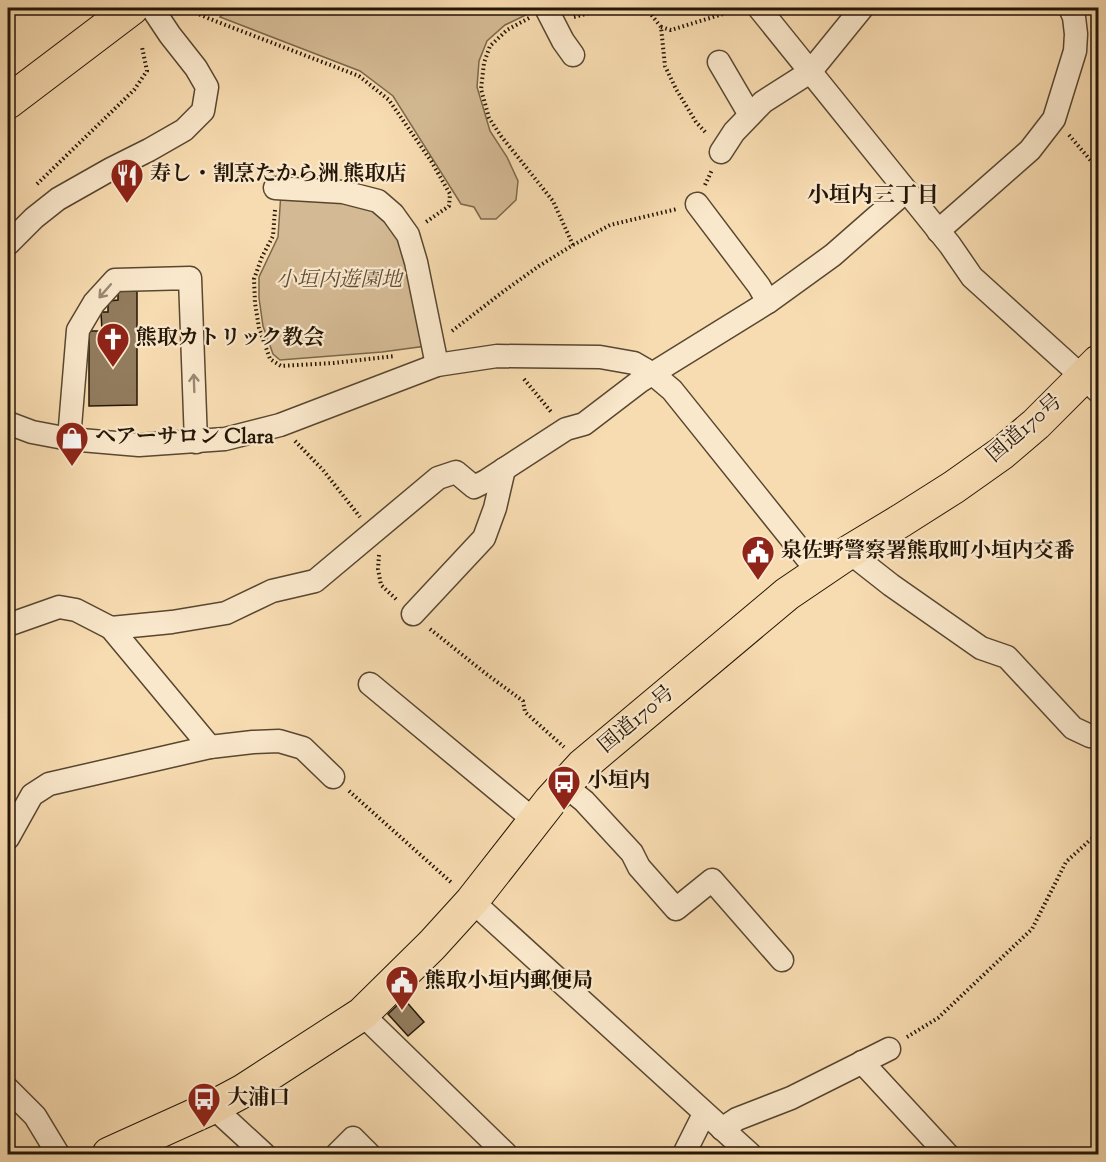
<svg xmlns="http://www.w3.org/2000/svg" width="1106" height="1162" font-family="'Sorts Mill Goudy','Noto Serif JP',serif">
<rect width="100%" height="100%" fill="#f8dcb1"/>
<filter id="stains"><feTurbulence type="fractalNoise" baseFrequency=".00333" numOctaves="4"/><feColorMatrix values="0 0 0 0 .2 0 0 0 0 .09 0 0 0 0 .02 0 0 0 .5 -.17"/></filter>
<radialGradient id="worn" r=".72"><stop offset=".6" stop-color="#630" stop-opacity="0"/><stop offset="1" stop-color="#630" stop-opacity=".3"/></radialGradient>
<!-- green -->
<g fill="#d4ba94" stroke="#7c684c" stroke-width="1.5">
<path d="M230 8H540L505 25 487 41 479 61 477 87 490 131 507 157 518 181 516 200 496 219H481L474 207 461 204 393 96 360 71 220 17Z"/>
<path d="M281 192 371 206 401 234 426 346 382 352 280 360 273 354 263 326 259 298V277L278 237Z"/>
</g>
<!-- building -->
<g fill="#927c5e" stroke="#231505" stroke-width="1.5">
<path d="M118 291H137V405L89 406V331H102L101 312H108V301L118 300Z"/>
<path d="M404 999 424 1022 408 1036 388 1014Z"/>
</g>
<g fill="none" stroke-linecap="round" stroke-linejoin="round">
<defs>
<g id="minor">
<path d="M546 8 563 41 573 55"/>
<path d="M759 8 950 245 972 277 1098 391"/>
<path d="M719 62 750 115"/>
<path d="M721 152 734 132 763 102 810 72 862 8"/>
<path d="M275 188 343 192 378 201 393 214 408 235 416 262 437 365"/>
<path d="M697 204 759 286 768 302"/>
<path d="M938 231 1030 150 1054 119 1075 51 1076 34 1074 17 1070 8"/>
<path d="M8 244 34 218 58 199 111 169 149 150 184 130 203 111 207 87 196 68 170 35 152 8"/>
<path d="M8 423 32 432 69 439 139 445 225 439 280 425 437 365 497 356 600 357 634 363 653 374 672 390 818 572"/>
<path d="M69 439 78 330 94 303 115 280 190 278 196 442"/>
<path d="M849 552 891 585 981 648 1007 657 1073 728 1090 736 1098 737"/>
<path d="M413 614 484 538 495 508 504 469"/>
<path d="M8 625 59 607 76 610 111 628 210 747"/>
<path d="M111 628 172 622 226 613 272 591 315 581 438 478 456 472 474 487 486 481 566 429 584 424 639 382 768 302 833 255 906 191"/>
<path d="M370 684 535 821"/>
<path d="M564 785 584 801 632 853 639 867 676 909 712 880 782 960"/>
<path d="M8 838 32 795 49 784 210 747 253 742 279 741 303 748 333 777"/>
<path d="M472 901 750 1154"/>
<path d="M362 1014 506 1154"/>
<path d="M862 1062 947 1154"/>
<path d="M8 1089 35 1116 58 1154"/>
<path d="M213 1107 264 1154"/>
<path d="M722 1129 737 1119 791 1098 889 1049"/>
<path d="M337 1154 353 1138 369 1154"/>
<path d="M684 1154 704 1114"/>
</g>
<g id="highway">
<path d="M8 102 132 8"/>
<path d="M109 1154 213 1107 243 1091 362 1014 432 945 472 901 551 800 582 766 787 594 849 552 902 520 954 487 1002 453 1036 424 1098 362"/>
</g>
</defs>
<!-- minor casing -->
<use href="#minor" stroke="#584730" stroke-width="25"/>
<!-- highway casing -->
<use href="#highway" stroke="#231505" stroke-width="35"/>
<!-- path -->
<g stroke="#231505" stroke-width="4" stroke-dasharray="1.5 3" stroke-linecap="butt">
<path d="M646 8 661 27 665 66 676 89 696 122 707 134"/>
<path d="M187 9 210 19 359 76 389 100 431 161 450 194 449 206 426 222"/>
<path d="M574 17 608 8"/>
<path d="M529 18 507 30 490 46 484 63 481 89 489 118 501 136 553 201 573 245"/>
<path d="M661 27 671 30 739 9"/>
<path d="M1069 135 1098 169"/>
<path d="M37 184 134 90 147 71 142 47"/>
<path d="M705 185 712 170"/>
<path d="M275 210 273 236 262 257 254 279 255 303 259 328 270 359 281 366 334 363 395 356"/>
<path d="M452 331 504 291 539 266 573 245 610 225 677 209"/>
<path d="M524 379 552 413"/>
<path d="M295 441 323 470 360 517"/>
<path d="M379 555 378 569 381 585 397 600"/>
<path d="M430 629 485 673 523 701 525 712 564 747"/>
<path d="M349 791 453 884"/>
<path d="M907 1037 938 1018 1032 929 1066 862 1090 840 1098 835"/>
</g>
<!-- minor -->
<use href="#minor" stroke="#fae8cc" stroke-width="22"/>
<!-- highway -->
<use href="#highway" stroke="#f8dcb1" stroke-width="33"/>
</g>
<!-- one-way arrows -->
<defs><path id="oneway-shaft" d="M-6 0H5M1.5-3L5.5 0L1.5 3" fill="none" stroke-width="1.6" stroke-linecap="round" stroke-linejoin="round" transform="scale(1.5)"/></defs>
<g stroke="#998972">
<use href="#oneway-shaft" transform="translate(105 291) rotate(131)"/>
<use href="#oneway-shaft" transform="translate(194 383) rotate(-92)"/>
</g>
<!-- icons -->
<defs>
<symbol id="restaurant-pin" viewBox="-11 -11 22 30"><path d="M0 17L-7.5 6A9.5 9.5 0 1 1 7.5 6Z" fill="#8f2418" stroke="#fae8cc"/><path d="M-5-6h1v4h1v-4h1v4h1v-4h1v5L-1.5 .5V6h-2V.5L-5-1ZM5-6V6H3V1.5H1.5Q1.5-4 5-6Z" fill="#fff"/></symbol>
<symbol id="church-pin" viewBox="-11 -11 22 30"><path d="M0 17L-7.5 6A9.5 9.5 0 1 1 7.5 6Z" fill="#8f2418" stroke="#fae8cc"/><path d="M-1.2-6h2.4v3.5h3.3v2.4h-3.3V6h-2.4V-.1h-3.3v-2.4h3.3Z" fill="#fff"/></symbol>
<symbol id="shop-pin" viewBox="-11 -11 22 30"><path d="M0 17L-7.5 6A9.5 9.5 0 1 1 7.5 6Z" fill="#8f2418" stroke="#fae8cc"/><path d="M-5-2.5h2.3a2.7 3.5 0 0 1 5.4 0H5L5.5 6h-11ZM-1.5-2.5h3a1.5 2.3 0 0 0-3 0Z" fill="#fff"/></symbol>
<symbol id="civic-pin" viewBox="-11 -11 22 30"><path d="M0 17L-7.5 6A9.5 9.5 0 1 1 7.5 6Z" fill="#8f2418" stroke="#fae8cc"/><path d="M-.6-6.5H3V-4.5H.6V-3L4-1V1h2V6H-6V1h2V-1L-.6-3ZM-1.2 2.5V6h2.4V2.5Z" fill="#fff"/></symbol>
<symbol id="bus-pin" viewBox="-11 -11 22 30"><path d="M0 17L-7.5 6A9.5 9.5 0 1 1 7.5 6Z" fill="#8f2418" stroke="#fae8cc"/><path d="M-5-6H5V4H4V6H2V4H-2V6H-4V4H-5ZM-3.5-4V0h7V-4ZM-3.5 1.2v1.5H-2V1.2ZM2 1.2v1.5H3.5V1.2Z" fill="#fff"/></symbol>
</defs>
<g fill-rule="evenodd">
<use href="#restaurant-pin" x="108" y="156" width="38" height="52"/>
<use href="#church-pin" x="94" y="320" width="38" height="52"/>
<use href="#shop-pin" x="53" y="419" width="38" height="52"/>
<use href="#civic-pin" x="739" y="533" width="38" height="52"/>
<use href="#bus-pin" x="545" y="763" width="38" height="52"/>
<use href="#civic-pin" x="383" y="963" width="38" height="52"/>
<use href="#bus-pin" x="185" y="1080" width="38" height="52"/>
</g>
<g text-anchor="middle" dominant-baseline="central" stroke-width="4.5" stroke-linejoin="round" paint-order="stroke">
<!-- poi labels -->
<g font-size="21" font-weight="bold" fill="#231505" stroke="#fae8cc" text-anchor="start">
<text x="150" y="175">寿し・割烹たから洲 熊取店</text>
<text x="136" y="339">熊取カトリック教会</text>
<text x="95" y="438">ヘアーサロン Clara</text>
<text x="781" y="552">泉佐野警察署熊取町小垣内交番</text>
<text x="587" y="782">小垣内</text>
<text x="425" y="982">熊取小垣内郵便局</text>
<text x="227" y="1099">大浦口</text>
</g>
<!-- park labels -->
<g font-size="21" font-style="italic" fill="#614f37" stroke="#fae8cc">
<text x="339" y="281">小垣内遊園地</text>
</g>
<!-- street labels -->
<g font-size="21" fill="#231505" stroke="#fae8cc">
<text transform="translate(1025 429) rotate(-41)">国道170号</text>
<text transform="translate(637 720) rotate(-40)">国道170号</text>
</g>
<!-- neighbourhood labels -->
<g font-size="22" font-weight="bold" fill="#231505" stroke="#fae8cc">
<text x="873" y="197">小垣内三丁目</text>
</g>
</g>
<!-- margin -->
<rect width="1106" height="1162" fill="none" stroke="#f8dcb1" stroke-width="30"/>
<rect x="9" y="9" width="1088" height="1144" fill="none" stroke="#231505" stroke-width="3"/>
<rect x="15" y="15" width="1076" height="1132" fill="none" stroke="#231505" stroke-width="1.5"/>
<rect width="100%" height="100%" filter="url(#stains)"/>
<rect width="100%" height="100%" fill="url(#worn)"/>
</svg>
